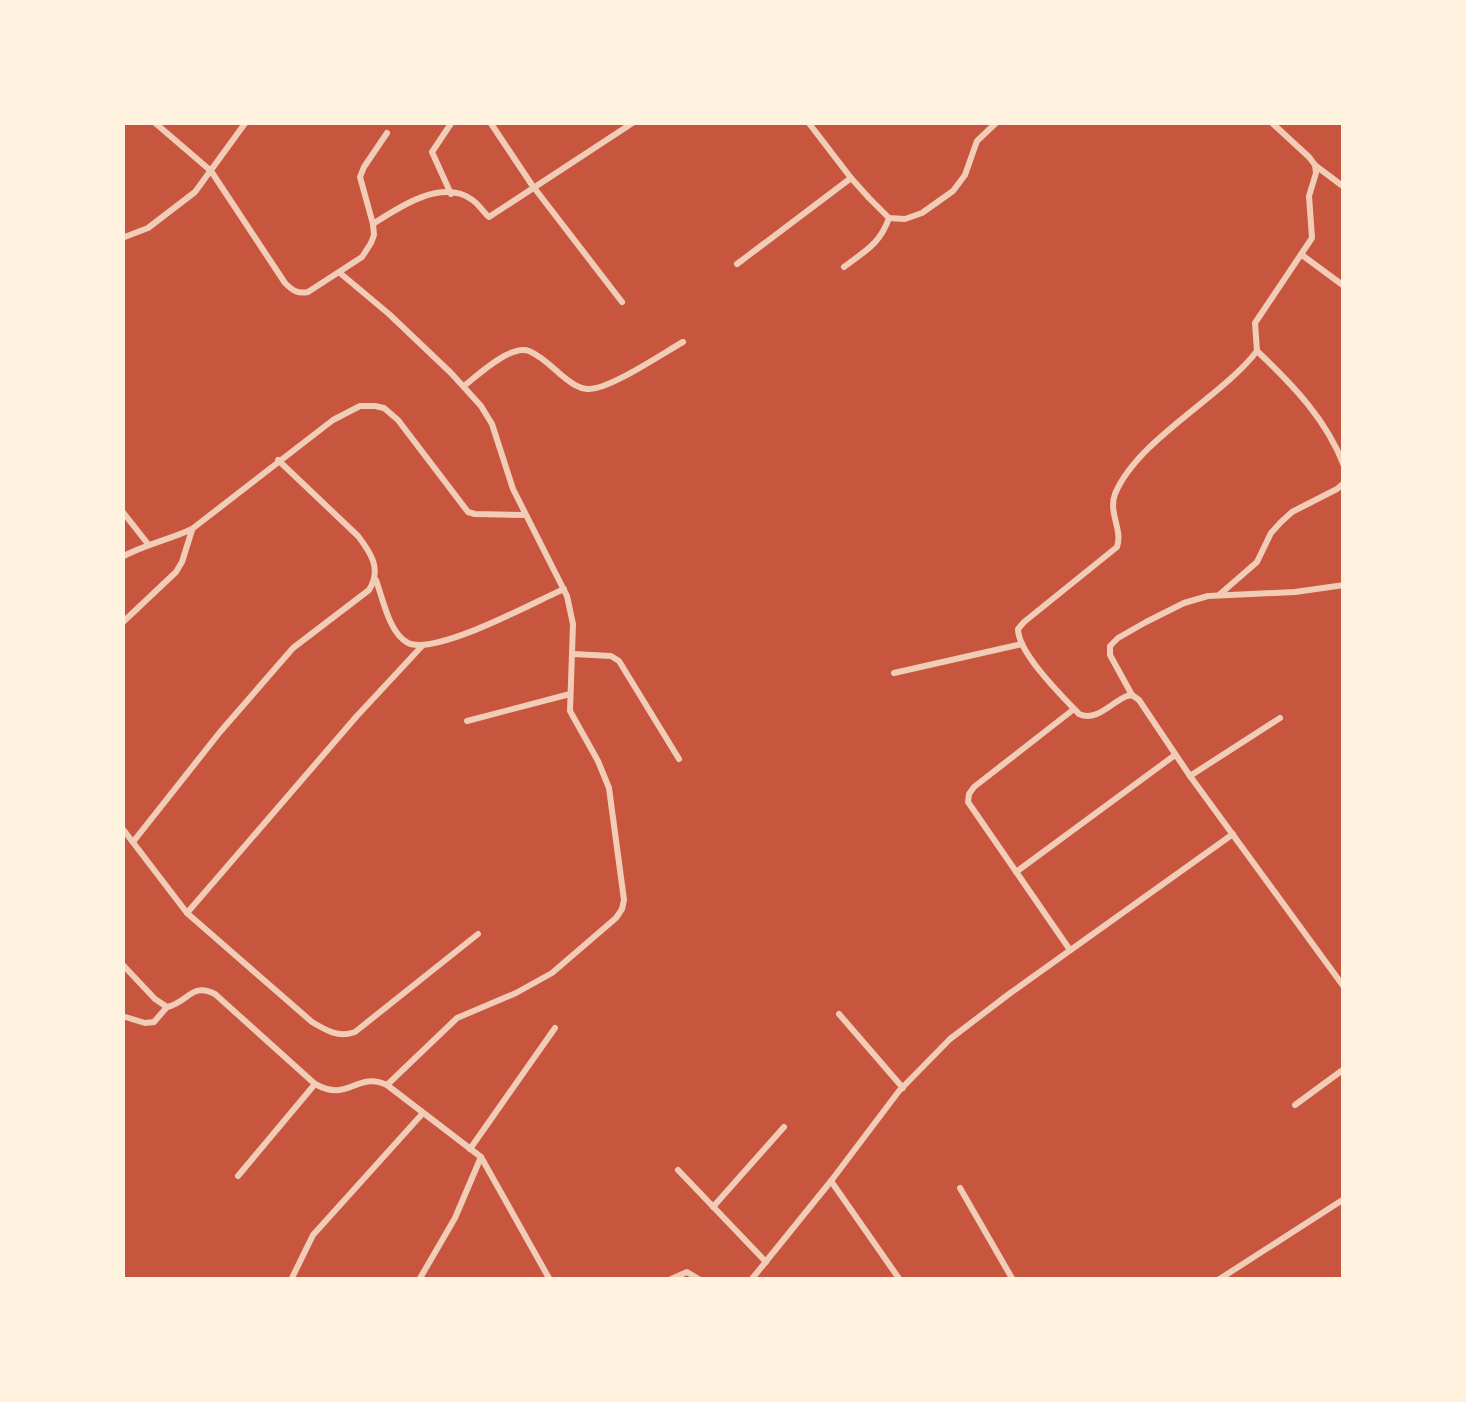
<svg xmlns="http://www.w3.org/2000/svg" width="1466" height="1402" font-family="'Open Sans',sans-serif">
<rect width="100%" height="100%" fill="#c8553d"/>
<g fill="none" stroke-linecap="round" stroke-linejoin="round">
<!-- minor -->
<g stroke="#f1ccb7" stroke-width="6">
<path d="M154 122 211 171 285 283C293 291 298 294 308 292L362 257 371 243 374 235 373 224 360 177 364 167 387 133"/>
<path d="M490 122 532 185 622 302"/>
<path d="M808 122 851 178 869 198 889 218 905 219 922 213 953 191 965 175 977 141 997 122"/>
<path d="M1271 122 1309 157 1315 165 1316 173 1309 196 1312 238 1255 323 1257 351C1221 398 1138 439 1115 494 1108 513 1123 530 1117 547L1024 622 1018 629C1018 653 1062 696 1079 714 1097 722 1110 703 1127 696L1132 695 1139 700 1190 776 1344 987"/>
<path d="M1316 166 1344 187"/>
<path d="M451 194 432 152 452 122"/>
<path d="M373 224C399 207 441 179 471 199 478 203 483 212 489 217L634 122"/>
<path d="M122 238 148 228 195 192 246 122"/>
<path d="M1302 255 1344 286"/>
<path d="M737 264 851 178"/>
<path d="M844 267C865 251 880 244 889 218"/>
<path d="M340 273 389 314 451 373 481 406 492 424 513 489 567 596 573 624 570 711 598 761 609 788 624 900 622 909 616 918 552 973 516 993 457 1018 387 1085"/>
<path d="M1257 351C1292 384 1327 420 1344 466"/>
<path d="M464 386C478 375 511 344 529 351 541 356 551 366 560 374 568 380 576 388 587 389 608 391 663 353 683 342"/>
<path d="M122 511 148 544"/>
<path d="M122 557C145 544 169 540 192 529L333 420 360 406H375L384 408 398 420 468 512 475 514 525 515"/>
<path d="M376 580C383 599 389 633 408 643 436 656 534 602 564 589"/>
<path d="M1219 595 1257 562 1271 533 1281 522 1292 512 1337 489 1344 483"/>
<path d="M122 623 176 572 182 562 192 530"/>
<path d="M573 654 611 656 619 661 679 759"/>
<path d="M894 673 1022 644"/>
<path d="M1132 695 1110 655V646L1118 638 1146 622 1184 603 1208 596 1295 592 1344 585"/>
<path d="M467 721 570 694"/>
<path d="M1190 776 1280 718"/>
<path d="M122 828 187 913 356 717 422 646"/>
<path d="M133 842 220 732 293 648 369 590C382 569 371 553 358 536L278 460"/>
<path d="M1016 872 1175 755"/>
<path d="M187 913 312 1022C327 1031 339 1038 355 1032L478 934"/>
<path d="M1070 950 968 802 969 794 974 787 1074 709"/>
<path d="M122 964 155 999 167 1007C189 1002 191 982 215 994L315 1084C350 1103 355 1071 387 1085L481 1157 550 1280"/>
<path d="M839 1014 903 1088"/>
<path d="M122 1016 145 1023 154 1022 167 1007"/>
<path d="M1295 1105 1344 1069"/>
<path d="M470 1149 555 1028"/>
<path d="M678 1170 766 1262"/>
<path d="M238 1176 315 1084"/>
<path d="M831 1181 900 1280"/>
<path d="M960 1188 1013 1280"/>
<path d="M713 1207 784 1127"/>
<path d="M291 1280 313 1235 423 1113"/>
<path d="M419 1280 455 1218 481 1157"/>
<path d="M669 1280 687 1272 700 1280"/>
<path d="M751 1280 831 1181 899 1091 950 1039 1009 994 1233 834"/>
<path d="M1218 1280 1344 1199"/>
</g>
</g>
<!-- border -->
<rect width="1466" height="1402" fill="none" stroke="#fff3e0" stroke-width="250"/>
</svg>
